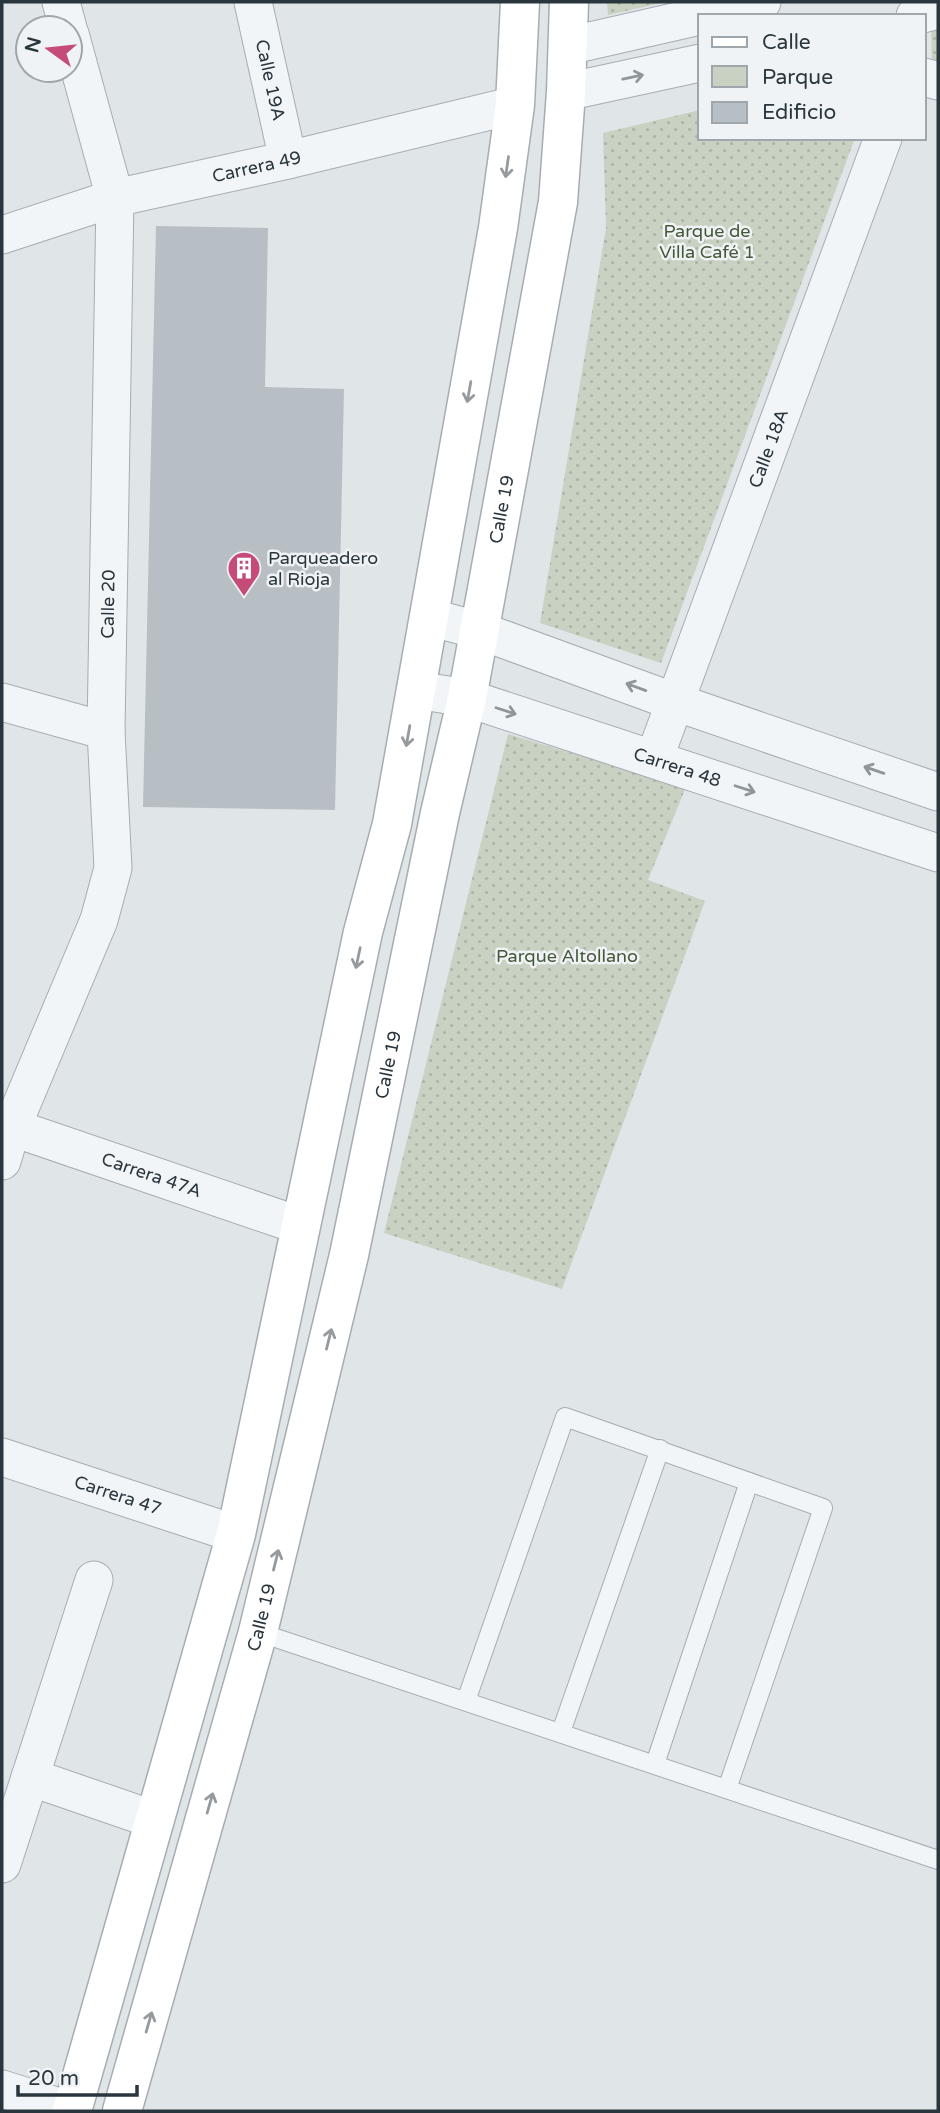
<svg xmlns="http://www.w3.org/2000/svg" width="940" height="2113" font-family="'Varela Round',sans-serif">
<defs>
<pattern id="green-dots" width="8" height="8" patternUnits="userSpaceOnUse" patternTransform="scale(1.75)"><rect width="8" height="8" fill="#c9d1c2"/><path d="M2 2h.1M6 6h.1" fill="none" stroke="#adb4a8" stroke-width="1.8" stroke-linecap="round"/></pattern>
</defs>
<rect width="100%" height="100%" fill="#e0e5e8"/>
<!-- green -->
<g fill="url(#green-dots)">
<path d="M607 2H666L608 15Z"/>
<path d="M938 14V81L932 79 931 15Z"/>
<path d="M700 110V138H855L661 663 540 623 606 228 603 133Z"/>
<path d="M508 734 686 787 648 880 705 901 562 1289 384 1233Z"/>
</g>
<!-- building -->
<path fill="#b7bfc4" d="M156 226 268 228 265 387 344 389 335 810 143 807Z"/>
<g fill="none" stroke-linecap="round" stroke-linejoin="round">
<defs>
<g id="lane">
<path d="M258 1632 938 1860"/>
<path d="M466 1701 565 1417 823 1508 727 1789"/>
<path d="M561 1732 660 1449"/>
<path d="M655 1764 749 1482"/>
</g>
<g id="street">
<path d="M61 2 68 28"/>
<path id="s1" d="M253 2 288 160"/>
<path d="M701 16 762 2"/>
<path d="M915 16 938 10"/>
<path d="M568 46 700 16"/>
<path d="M924 77 938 81"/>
<path d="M566 92 700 63"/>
<path id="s2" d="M2 235 115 198 288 160 515 105"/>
<path d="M429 617 481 631 675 702 938 792"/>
<path id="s3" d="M416 690 467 698 938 853"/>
<path d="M2 702 106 731"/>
<path id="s4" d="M654 759 883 138"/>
<path id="s5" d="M2 1124 301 1226"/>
<path id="s6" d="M2 1161 12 1127 99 920 113 868 106 731 115 198 70 34"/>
<path id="s7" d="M2 1457 236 1534"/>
<path d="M30 1777 155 1820"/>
<path d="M2 1864 94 1580"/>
<path d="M2 2089 71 2111"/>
</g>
<g id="secondary">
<path d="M72 2111 236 1534 363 932 392 824 498 228 515 105 520 2"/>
<path id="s8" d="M122 2111 258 1632 349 1255 440 813 467 698 558 202 566 92 569 2"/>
</g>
</defs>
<!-- lane casing -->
<use href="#lane" stroke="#a6adb2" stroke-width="20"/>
<!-- street casing -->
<use href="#street" stroke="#a6adb2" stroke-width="39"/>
<!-- secondary casing -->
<use href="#secondary" stroke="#a6adb2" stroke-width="41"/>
<!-- lane -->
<use href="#lane" stroke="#f2f5f7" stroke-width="18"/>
<!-- street -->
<use href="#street" stroke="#f2f5f7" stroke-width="37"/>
<!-- secondary -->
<use href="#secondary" stroke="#fff" stroke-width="38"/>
</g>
<!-- one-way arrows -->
<defs><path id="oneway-shaft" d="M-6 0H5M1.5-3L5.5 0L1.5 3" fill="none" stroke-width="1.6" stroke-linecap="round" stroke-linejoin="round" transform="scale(1.75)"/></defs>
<g stroke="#8e969a">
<use href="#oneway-shaft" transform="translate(633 77) rotate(-12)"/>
<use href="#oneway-shaft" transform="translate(636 687) rotate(-160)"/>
<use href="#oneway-shaft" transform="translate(506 711) rotate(18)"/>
<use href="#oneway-shaft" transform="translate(874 770) rotate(-161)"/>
<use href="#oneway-shaft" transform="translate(745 789) rotate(18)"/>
</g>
<g stroke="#949a9e">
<use href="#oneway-shaft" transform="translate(507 167) rotate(98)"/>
<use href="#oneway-shaft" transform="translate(469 392) rotate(100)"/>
<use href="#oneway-shaft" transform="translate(408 736) rotate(100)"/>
<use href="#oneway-shaft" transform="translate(358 958) rotate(102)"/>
<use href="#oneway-shaft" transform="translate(329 1339) rotate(-76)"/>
<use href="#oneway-shaft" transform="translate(276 1560) rotate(-76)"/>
<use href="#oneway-shaft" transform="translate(210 1803) rotate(-74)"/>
<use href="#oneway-shaft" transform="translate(149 2022) rotate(-74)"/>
</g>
<!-- icons -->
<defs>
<symbol id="building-pin" viewBox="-11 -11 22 30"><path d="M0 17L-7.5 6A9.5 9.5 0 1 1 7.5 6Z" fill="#c54c78" stroke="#eff3f6"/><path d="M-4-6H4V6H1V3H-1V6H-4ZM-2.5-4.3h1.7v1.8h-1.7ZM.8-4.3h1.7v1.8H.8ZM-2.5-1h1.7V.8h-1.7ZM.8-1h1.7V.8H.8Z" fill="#fff"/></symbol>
</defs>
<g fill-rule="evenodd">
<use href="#building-pin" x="225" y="549" width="38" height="52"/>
</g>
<g text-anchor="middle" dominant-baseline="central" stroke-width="5" stroke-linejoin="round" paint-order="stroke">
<!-- street labels -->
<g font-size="18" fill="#2a363e" stroke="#eff3f6">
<text stroke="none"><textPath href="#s1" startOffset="80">Calle 19A</textPath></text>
<text stroke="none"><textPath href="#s2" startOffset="264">Carrera 49</textPath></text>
<text stroke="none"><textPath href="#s4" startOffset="331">Calle 18A</textPath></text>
<text stroke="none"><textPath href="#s8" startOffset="1647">Calle 19</textPath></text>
<text stroke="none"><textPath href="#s6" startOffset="578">Calle 20</textPath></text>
<text stroke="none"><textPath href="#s3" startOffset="273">Carrera 48</textPath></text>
<text stroke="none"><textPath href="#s8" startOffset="1080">Calle 19</textPath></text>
<text stroke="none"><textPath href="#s5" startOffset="158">Carrera 47A</textPath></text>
<text stroke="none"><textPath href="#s7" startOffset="122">Carrera 47</textPath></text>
<text stroke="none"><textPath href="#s8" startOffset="513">Calle 19</textPath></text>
</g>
<!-- park labels -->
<g font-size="18" fill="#455938" stroke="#eff3f6">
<text x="707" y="231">Parque de<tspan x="707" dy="21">Villa Café 1</tspan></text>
<text x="567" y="956">Parque Altollano</text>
</g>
<!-- poi labels -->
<g font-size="18" fill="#2a363e" stroke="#eff3f6" text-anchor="start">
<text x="268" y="558">Parqueadero<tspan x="268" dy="21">al Rioja</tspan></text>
</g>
</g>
<!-- border -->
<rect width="940" height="2113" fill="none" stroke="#2a363e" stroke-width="7"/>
<!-- legend -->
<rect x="698" y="14" width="228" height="126" fill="#eff3f6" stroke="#a0a7ac" stroke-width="2"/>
<rect x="712" y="37" width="35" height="10" fill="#ffffff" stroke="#a0a7ac" stroke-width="2"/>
<text x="762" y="49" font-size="21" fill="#2a363e">Calle</text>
<rect x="712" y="66" width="35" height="21" fill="#c9d1c2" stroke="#a0a7ac" stroke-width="2"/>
<text x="762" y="84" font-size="21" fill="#2a363e">Parque</text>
<rect x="712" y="102" width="35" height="21" fill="#b7bfc4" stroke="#a0a7ac" stroke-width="2"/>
<text x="762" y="119" font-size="21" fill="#2a363e">Edificio</text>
<!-- north arrow -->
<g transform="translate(49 49) rotate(285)"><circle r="33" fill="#eff3f6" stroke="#a0a7ac" stroke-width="2"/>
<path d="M0-5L12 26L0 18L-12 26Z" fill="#c54c78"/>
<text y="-10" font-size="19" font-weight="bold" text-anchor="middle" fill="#2a363e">N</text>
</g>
<!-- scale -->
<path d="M18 2085v10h119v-10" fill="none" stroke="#2a363e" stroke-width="3.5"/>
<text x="28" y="2085" font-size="21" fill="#2a363e" stroke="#eff3f6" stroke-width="5" paint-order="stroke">20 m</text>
</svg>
